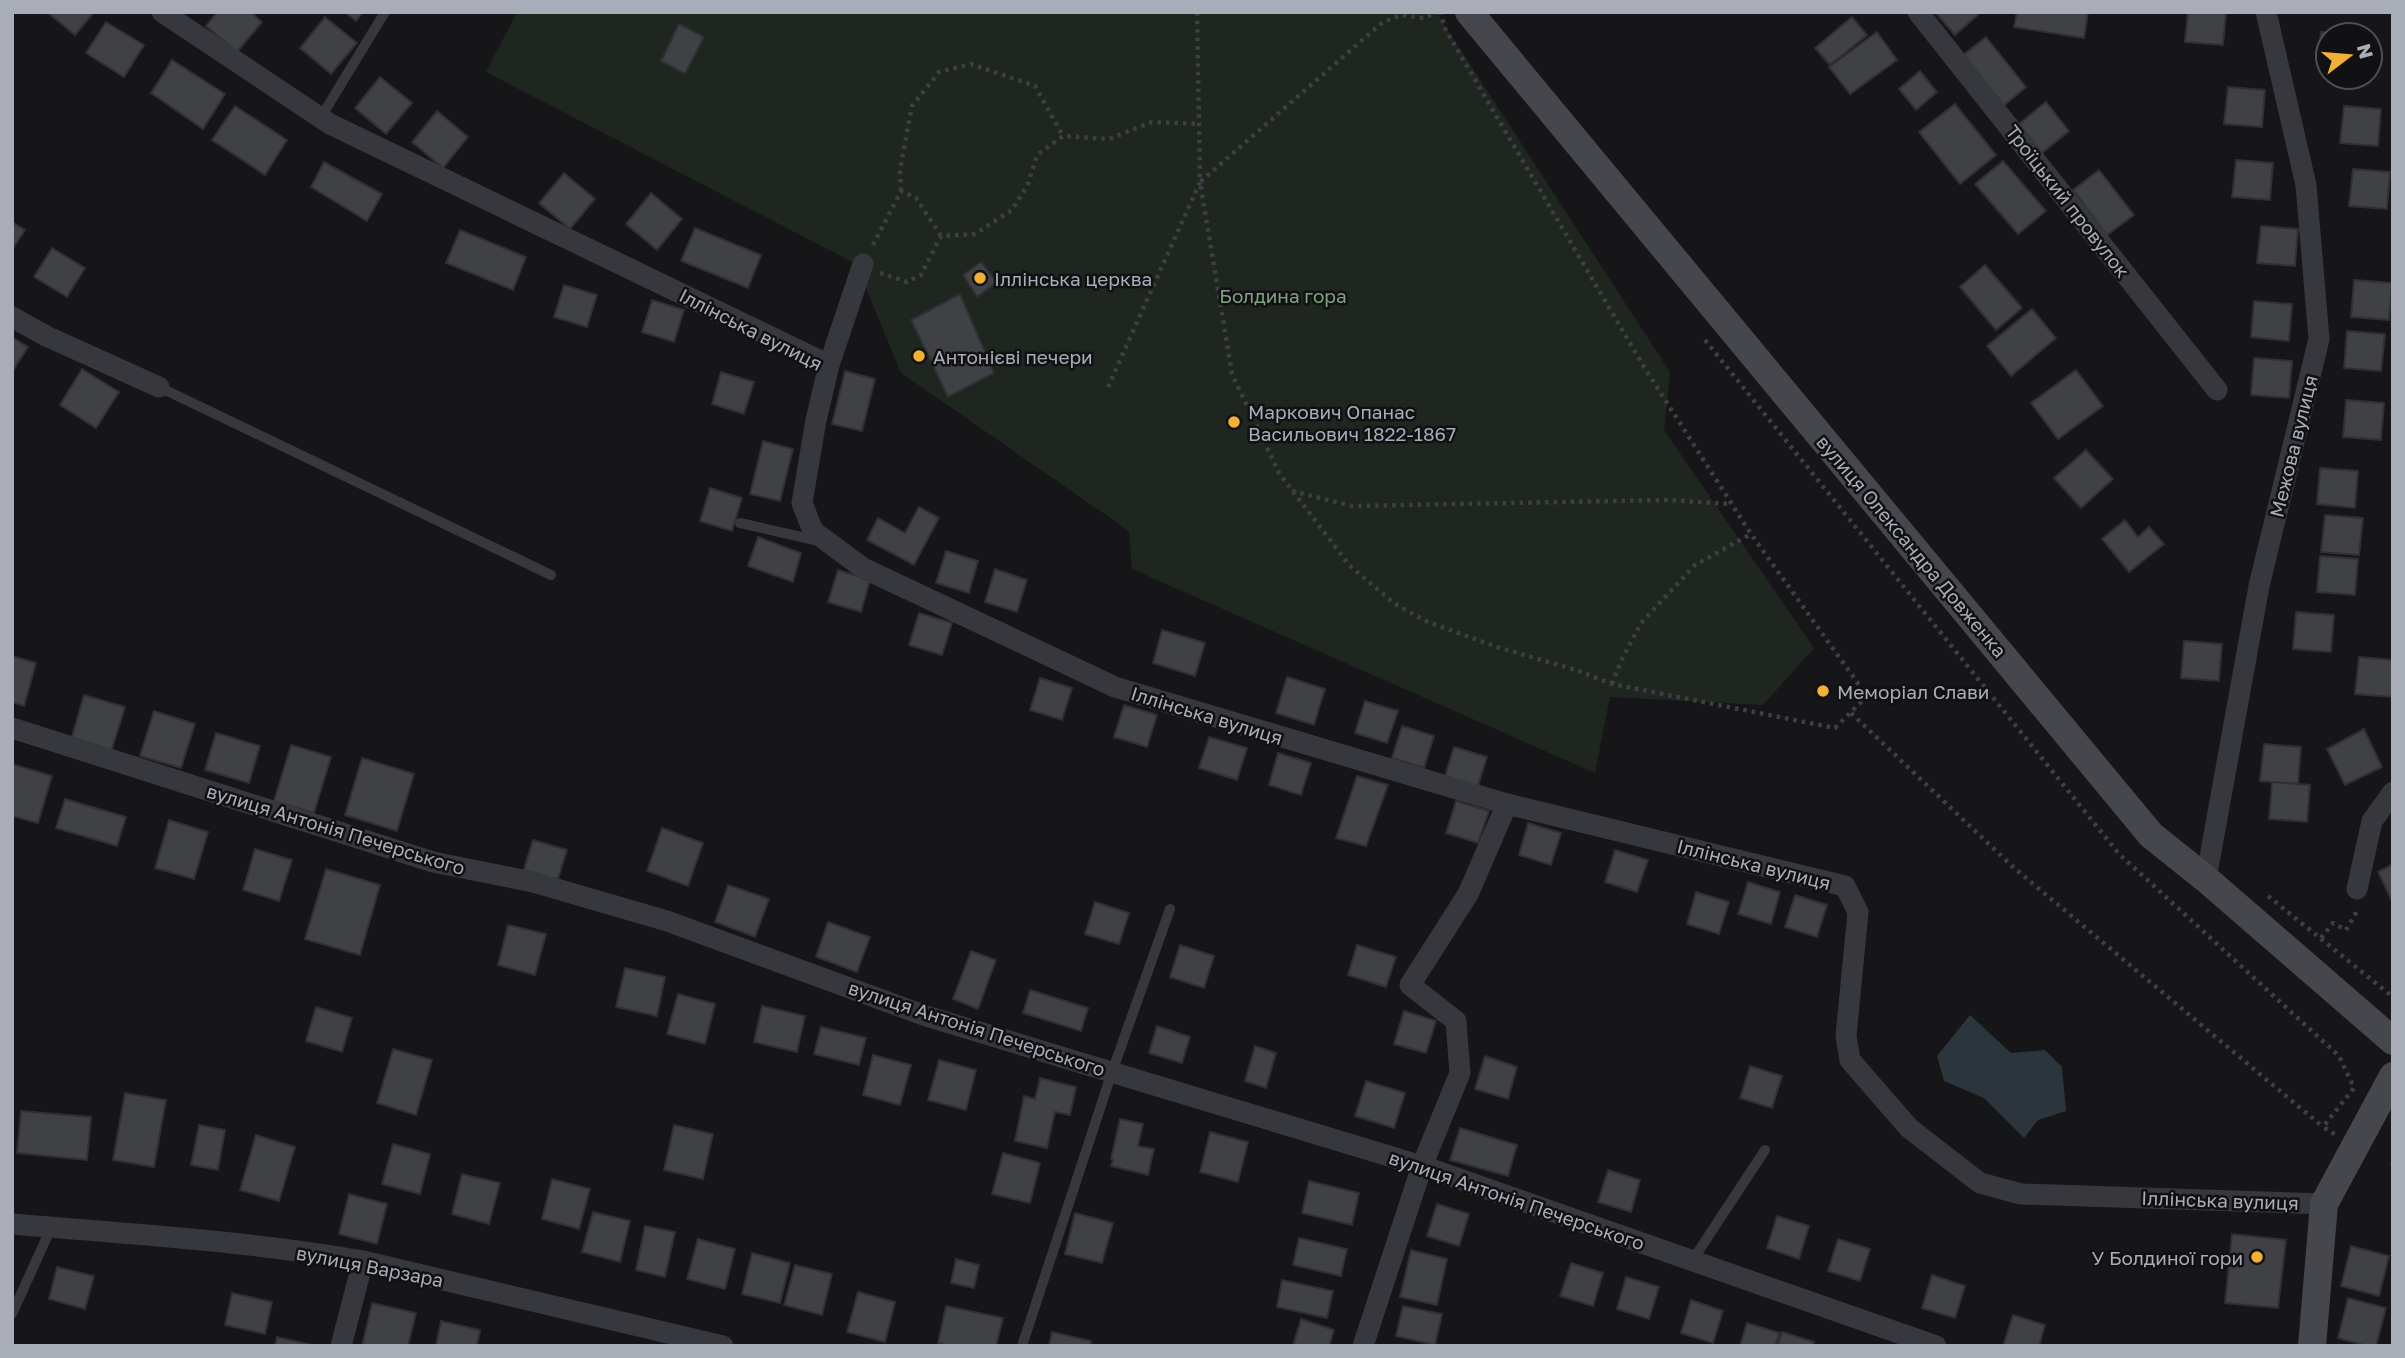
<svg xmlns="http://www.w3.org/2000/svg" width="2405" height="1358" font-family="'Golos Text',sans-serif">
<rect width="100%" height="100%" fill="#161618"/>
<!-- green -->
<path fill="#1e261f" d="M517 12H1436L1670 372 1664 430 1814 648 1763 705 1610 697 1595 773 1132 569 1129 531 901 373 856 264 486 72Z"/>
<!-- water -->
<path fill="#2c353c" d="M1970 1015 2011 1053 2045 1050 2062 1067 2066 1111 2038 1120 2024 1138 1984 1098 1944 1081 1937 1056Z"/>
<!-- building -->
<g fill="#404145" stroke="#303034" stroke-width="2">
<path d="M47 12H94L75 35Z"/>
<path d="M217 12H251L262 22 237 52 206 26Z"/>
<path d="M345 12H363L356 21Z"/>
<path d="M1935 12H1981L1955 35Z"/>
<path d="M2017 12H2088L2084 38 2014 27Z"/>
<path d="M2188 12H2226L2223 45 2185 42Z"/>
<path d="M325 17 357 43 331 74 300 48Z"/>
<path d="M1852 17 1867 35 1830 65 1815 48Z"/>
<path d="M106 22 144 45 124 77 86 53Z"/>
<path d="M679 24 704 37 685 74 661 61Z"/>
<path d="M1877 32 1897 60 1850 94 1829 67Z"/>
<path d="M2321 32 2359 35H2328V69L2318 68Z"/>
<path d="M1986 37 2026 87 2002 107 1962 56Z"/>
<path d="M172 60 225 94 203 129 151 93Z"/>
<path d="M1920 71 1937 92 1916 110 1899 89Z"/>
<path d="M380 77 412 103 386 134 355 108Z"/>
<path d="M2228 87 2265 90 2262 127 2224 124Z"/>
<path d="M2046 102 2069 131 2042 153 2019 124Z"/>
<path d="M1955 104 1996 155 1960 184 1919 132Z"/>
<path d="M235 106 287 140 265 175 212 140Z"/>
<path d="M2344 106 2381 109 2378 146 2340 143Z"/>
<path d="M437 111 468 137 443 168 412 142Z"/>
<path d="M2236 160 2273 163 2270 200 2232 197Z"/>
<path d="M2003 161 2046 211 2018 234 1975 184Z"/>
<path d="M324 162 382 194 367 221 311 187Z"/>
<path d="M2353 169 2390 172 2387 209 2349 206Z"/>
<path d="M2099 170 2134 215 2107 235 2073 190Z"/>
<path d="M564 173 595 199 570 229 539 203Z"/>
<path d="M651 193 682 219 657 250 626 224Z"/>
<path d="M12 222 25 230 12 250Z"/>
<path d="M2261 226 2298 229 2295 266 2257 263Z"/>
<path d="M695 228 761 255 748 288 681 261Z"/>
<path d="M460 230 526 257 513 290 446 263Z"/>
<path d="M52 248 85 268 67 297 34 277Z"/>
<path d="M981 262 997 282 977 297 963 275Z"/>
<path d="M1985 265 2022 308 1996 330 1960 287Z"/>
<path d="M2354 280 2392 283 2389 320 2351 317Z"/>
<path d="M564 285 597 295 587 327 554 317Z"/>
<path d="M960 294 994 373 948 397 911 320Z"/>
<path d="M652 300 684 310 674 342 642 332Z"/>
<path d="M2254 301 2292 304 2289 341 2251 337Z"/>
<path d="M2032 309 2056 338 2011 376 1987 346Z"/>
<path d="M2347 331 2385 334 2381 371 2344 368Z"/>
<path d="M12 337 28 347 12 372Z"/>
<path d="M2254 358 2292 361 2289 398 2251 395Z"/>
<path d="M82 369 119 392 96 428 60 405Z"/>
<path d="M2076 370 2103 406 2058 439 2031 403Z"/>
<path d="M845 371 875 379 862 431 832 424Z"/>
<path d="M721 372 754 382 744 414 712 404Z"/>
<path d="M2346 400 2384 403 2381 440 2343 437Z"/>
<path d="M763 441 793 449 780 501 750 494Z"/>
<path d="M2086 450 2113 479 2081 508 2054 478Z"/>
<path d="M2320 468 2358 471 2355 508 2317 504Z"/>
<path d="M710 488 742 498 732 531 700 521Z"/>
<path d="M919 507 939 518 914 565 867 540 878 518 905 533Z"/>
<path d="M2325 515 2363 518 2359 555 2321 552Z"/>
<path d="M2125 520 2138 537 2149 527 2164 544 2129 572 2102 539Z"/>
<path d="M758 537 801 553 793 582 748 566Z"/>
<path d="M946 551 978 561 969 593 936 583Z"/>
<path d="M2320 556 2358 559 2355 595 2317 592Z"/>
<path d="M995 569 1027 580 1017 612 985 602Z"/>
<path d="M838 570 870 580 861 612 828 602Z"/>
<path d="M2296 612 2334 615 2331 652 2293 649Z"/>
<path d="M919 613 952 623 942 655 909 645Z"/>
<path d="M1162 630 1205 643 1195 676 1153 663Z"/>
<path d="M2184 641 2222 644 2219 681 2181 678Z"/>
<path d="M12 656 36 663 24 706 12 702Z"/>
<path d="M2359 657 2393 660V697L2355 694Z"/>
<path d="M1287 677 1325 689 1314 725 1276 713Z"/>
<path d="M1040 678 1072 688 1062 720 1030 710Z"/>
<path d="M84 695 125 707 111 752 71 740Z"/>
<path d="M1365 701 1398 711 1387 743 1355 733Z"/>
<path d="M1124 705 1157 715 1147 747 1114 737Z"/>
<path d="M154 711 195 724 181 768 140 756Z"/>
<path d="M1402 726 1434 736 1424 768 1392 758Z"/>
<path d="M2364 729 2382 767 2345 785 2327 749Z"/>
<path d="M216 733 260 746 249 783 205 770Z"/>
<path d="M1209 737 1247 748 1237 780 1199 768Z"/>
<path d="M2264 744 2301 747 2298 784 2260 781Z"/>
<path d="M291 745 331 757 314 813 274 801Z"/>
<path d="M1454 747 1487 757 1477 789 1444 779Z"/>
<path d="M1278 753 1311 763 1301 795 1269 785Z"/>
<path d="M362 758 414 774 397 831 345 815Z"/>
<path d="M12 764 52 776 38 823 12 816Z"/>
<path d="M1357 776 1388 785 1366 846 1336 838Z"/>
<path d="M2272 782 2310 785 2307 822 2269 819Z"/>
<path d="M65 799 126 817 117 846 56 828Z"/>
<path d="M1456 801 1489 811 1478 843 1446 833Z"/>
<path d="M169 820 208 832 194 879 155 868Z"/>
<path d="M1528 823 1561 833 1551 865 1519 855Z"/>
<path d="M662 828 703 843 688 886 647 871Z"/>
<path d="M533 840 567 850 557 882 523 872Z"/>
<path d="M255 849 292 860 279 901 243 890Z"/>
<path d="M1615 850 1648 860 1637 892 1605 882Z"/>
<path d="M2393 864V903L2378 872Z"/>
<path d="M326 869 380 885 360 955 305 939Z"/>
<path d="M1748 882 1780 892 1771 924 1738 914Z"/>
<path d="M728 885 769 899 755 937 715 922Z"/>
<path d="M1696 892 1729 902 1719 934 1687 924Z"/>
<path d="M1795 895 1827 905 1817 937 1785 927Z"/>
<path d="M1095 902 1129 913 1119 944 1085 934Z"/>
<path d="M828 922 870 937 857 972 816 957Z"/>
<path d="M508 925 546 934 535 975 498 965Z"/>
<path d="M1180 945 1214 956 1204 988 1170 977Z"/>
<path d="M1357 945 1396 957 1386 987 1348 975Z"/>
<path d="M971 951 996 960 978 1009 953 999Z"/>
<path d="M625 968 665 977 657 1016 616 1007Z"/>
<path d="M1030 990 1088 1008 1081 1031 1023 1013Z"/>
<path d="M678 994 715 1004 705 1044 667 1034Z"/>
<path d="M762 1006 805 1016 797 1052 754 1042Z"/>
<path d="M316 1007 352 1018 342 1052 306 1041Z"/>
<path d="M1404 1011 1436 1021 1426 1053 1394 1044Z"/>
<path d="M1157 1026 1190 1037 1182 1063 1149 1053Z"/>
<path d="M821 1027 866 1038 859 1065 814 1054Z"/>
<path d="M1255 1046 1276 1053 1266 1088 1245 1081Z"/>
<path d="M393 1049 432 1060 416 1115 377 1103Z"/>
<path d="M873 1055 911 1065 900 1105 863 1095Z"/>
<path d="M1485 1056 1517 1067 1508 1099 1475 1089Z"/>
<path d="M939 1060 976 1070 966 1110 928 1100Z"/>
<path d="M1750 1066 1782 1076 1772 1108 1740 1098Z"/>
<path d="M1040 1078 1076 1087 1070 1115 1055 1112 1047 1148 1015 1141 1024 1096 1035 1099Z"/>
<path d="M1366 1081 1405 1093 1394 1128 1355 1116Z"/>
<path d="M125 1093 166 1100 154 1167 113 1160Z"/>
<path d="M21 1111 91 1117 87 1160 17 1153Z"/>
<path d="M1120 1119 1143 1124 1138 1146 1154 1149 1148 1175 1111 1166 1113 1160 1111 1159Z"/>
<path d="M199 1125 225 1130 218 1170 191 1165Z"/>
<path d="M674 1125 713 1134 703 1179 664 1170Z"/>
<path d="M1460 1128 1517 1145 1508 1176 1450 1160Z"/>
<path d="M1210 1132 1248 1142 1238 1182 1200 1172Z"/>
<path d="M256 1135 295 1147 279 1201 240 1190Z"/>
<path d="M393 1144 430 1154 420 1194 382 1184Z"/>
<path d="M1003 1153 1040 1163 1030 1203 992 1194Z"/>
<path d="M1608 1170 1640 1180 1631 1212 1598 1202Z"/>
<path d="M462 1174 500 1183 489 1224 452 1214Z"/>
<path d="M552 1179 590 1189 579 1229 542 1219Z"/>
<path d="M1309 1181 1359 1193 1352 1225 1302 1213Z"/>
<path d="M349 1194 387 1204 377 1244 339 1234Z"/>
<path d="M1437 1204 1469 1214 1459 1246 1427 1236Z"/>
<path d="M593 1212 630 1221 620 1262 582 1252Z"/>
<path d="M1075 1213 1113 1223 1102 1263 1065 1254Z"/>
<path d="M1777 1216 1809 1226 1799 1259 1767 1248Z"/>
<path d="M645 1226 675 1232 665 1277 636 1270Z"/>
<path d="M2232 1234 2286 1240 2278 1308 2225 1303Z"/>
<path d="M1299 1238 1347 1249 1341 1276 1293 1265Z"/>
<path d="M698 1239 735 1249 725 1289 687 1279Z"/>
<path d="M1838 1239 1870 1249 1860 1281 1828 1271Z"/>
<path d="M2351 1246 2389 1256 2379 1296 2341 1286Z"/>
<path d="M1411 1250 1447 1259 1437 1305 1400 1297Z"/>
<path d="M752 1253 790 1263 780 1303 742 1294Z"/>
<path d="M956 1259 979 1265 974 1288 951 1283Z"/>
<path d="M1571 1263 1603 1273 1593 1306 1560 1296Z"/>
<path d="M795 1265 832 1274 822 1315 784 1305Z"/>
<path d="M57 1267 94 1276 85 1309 49 1299Z"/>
<path d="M1932 1275 1965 1286 1955 1318 1922 1308Z"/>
<path d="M1626 1277 1659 1287 1649 1319 1617 1309Z"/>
<path d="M1282 1280 1333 1291 1327 1318 1277 1307Z"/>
<path d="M858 1292 895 1302 885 1342 847 1332Z"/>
<path d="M232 1293 272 1302 265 1334 225 1325Z"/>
<path d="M2348 1298 2386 1308 2376 1346H2367L2338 1338Z"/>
<path d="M1691 1300 1723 1311 1713 1343 1681 1333Z"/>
<path d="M372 1303 416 1313 408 1346H362Z"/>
<path d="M946 1306 1003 1318 996 1346H950L938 1343Z"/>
<path d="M1403 1306 1442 1314 1435 1345 1396 1336Z"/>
<path d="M2013 1315 2045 1325 2039 1346H2003Z"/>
<path d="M1301 1319 1334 1330 1329 1346H1293Z"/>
<path d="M441 1321 480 1330 477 1346H436Z"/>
<path d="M1747 1323 1780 1333 1775 1346H1740Z"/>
<path d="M1052 1332 1091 1341 1090 1346H1049Z"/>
<path d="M1782 1332 1814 1342 1813 1346H1777Z"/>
<path d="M277 1337 316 1346H275Z"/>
</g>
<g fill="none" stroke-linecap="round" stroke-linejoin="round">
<!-- path -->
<g stroke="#3d3f44" stroke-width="4.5" stroke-dasharray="3.5 5" stroke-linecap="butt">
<path d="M1439 12 1423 18 1401 15 1383 22 1200 182 1232 374 1279 473 1349 565 1395 604 1428 622 1497 647 1576 670 1612 684 1835 728 1867 696 1751 534 1644 367 1444 27 1441 12"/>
<path d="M901 191 900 169 912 106 939 72 971 64 1035 86 1063 136"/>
<path d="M873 245 901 191 916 198 941 236"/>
<path d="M880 273 907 282 921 275 941 236 975 234 1012 210 1028 184 1037 155 1063 136 1109 139 1152 122 1199 124"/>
<path d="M1705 340 2119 854 2339 1056 2354 1088 2323 1127 2336 1135"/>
<path d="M1108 387 1200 182 1197 12"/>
<path d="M1292 491 1352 506 1667 500 1732 504"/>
<path d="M1612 684 1620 663 1641 623 1695 565 1751 534"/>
<path d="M1851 713 2013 867 2323 1127"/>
<path d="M2268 896 2393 997"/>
<path d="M2321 938 2333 923 2346 930 2355 915 2357 909"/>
<path d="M2392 1166 2393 1164"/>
</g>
<!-- lane -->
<g stroke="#37383d" stroke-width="10">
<path d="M321 117 385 12"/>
<path d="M159 387 551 575"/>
<path d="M740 523 819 541"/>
<path d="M1692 1261 1765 1150"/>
<path d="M12 1314 51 1228"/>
<path d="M1022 1346 1112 1072 1170 909"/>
</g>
<!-- street -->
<g stroke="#37383d" stroke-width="21">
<path d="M162 12 330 124 829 365 816 420 802 503 813 531 863 568 1115 687 1507 804 1845 886 1858 912 1846 1036 1850 1060 1909 1128 1980 1183 2021 1194 2324 1204"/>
<path d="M1918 12 2217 390"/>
<path d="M12 317 46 336 159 387"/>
<path d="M829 365 863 264"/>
<path d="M12 728 433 862 533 882 667 921 926 1016 1422 1166 1936 1346"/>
<path d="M2206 879 2259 586 2319 339 2306 185 2266 12"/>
<path d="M2357 889 2372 821 2393 792"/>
<path d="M12 1224C129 1234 248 1241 363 1261L723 1346"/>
<path d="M341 1346 363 1261"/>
<path d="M1363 1346 1422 1166 1460 1073 1456 1021 1410 985 1468 894 1507 804"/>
</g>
<!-- secondary -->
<g stroke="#45474d" stroke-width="28">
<path d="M1469 12 2151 835 2206 879 2393 1041"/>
<path d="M2312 1346 2324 1204 2393 1076"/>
</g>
</g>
<!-- markers -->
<g fill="#f2b134" stroke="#111113" stroke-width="2.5">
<circle cx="980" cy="278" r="7"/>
<circle cx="919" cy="356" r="7"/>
<circle cx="1234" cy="422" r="7"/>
<circle cx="1823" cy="691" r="7"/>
<circle cx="2257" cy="1257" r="7"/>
</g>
<g text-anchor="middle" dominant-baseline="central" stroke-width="5" stroke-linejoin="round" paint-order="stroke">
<!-- street labels -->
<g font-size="19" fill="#a8adb8" stroke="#111113">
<text transform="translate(2068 201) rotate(52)">Троїцький провулок</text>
<text transform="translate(751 329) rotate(27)">Іллінська вулиця</text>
<text transform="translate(2293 446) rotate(-76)">Межова вулиця</text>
<text transform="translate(1912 546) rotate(50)">вулиця Олександра Довженка</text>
<text transform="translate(1207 715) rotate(17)">Іллінська вулиця</text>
<text transform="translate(336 829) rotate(17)">вулиця Антонія Печерського</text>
<text transform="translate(1754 864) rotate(14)">Іллінська вулиця</text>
<text transform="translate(977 1028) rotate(18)">вулиця Антонія Печерського</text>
<text transform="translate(1517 1200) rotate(19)">вулиця Антонія Печерського</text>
<text transform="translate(2220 1200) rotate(2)">Іллінська вулиця</text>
<text transform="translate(370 1266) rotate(11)">вулиця Варзара</text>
</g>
<!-- poi labels -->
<g font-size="19" fill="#a8adb8" stroke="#111113" text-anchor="start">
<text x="994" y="278">Іллінська церква</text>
<text x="933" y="356">Антонієві печери</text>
<text x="1248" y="411">Маркович Опанас<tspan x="1248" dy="22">Васильович 1822-1867</tspan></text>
<text x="1837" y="691">Меморіал Слави</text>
<text x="2243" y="1257" text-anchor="end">У Болдиної гори</text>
</g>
<!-- park labels -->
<g font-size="19" fill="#7fa381" stroke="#111113">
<text x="1283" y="295">Болдина гора</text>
</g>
</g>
<!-- border -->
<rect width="2405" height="1358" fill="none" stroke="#a8adb8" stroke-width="28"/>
<!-- north arrow -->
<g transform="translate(2349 56) rotate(74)"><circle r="33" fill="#111113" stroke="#4d4f55" stroke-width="2"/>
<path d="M0-5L12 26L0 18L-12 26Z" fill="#f2b134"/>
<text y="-10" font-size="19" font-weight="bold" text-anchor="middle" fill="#a8adb8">N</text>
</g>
</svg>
